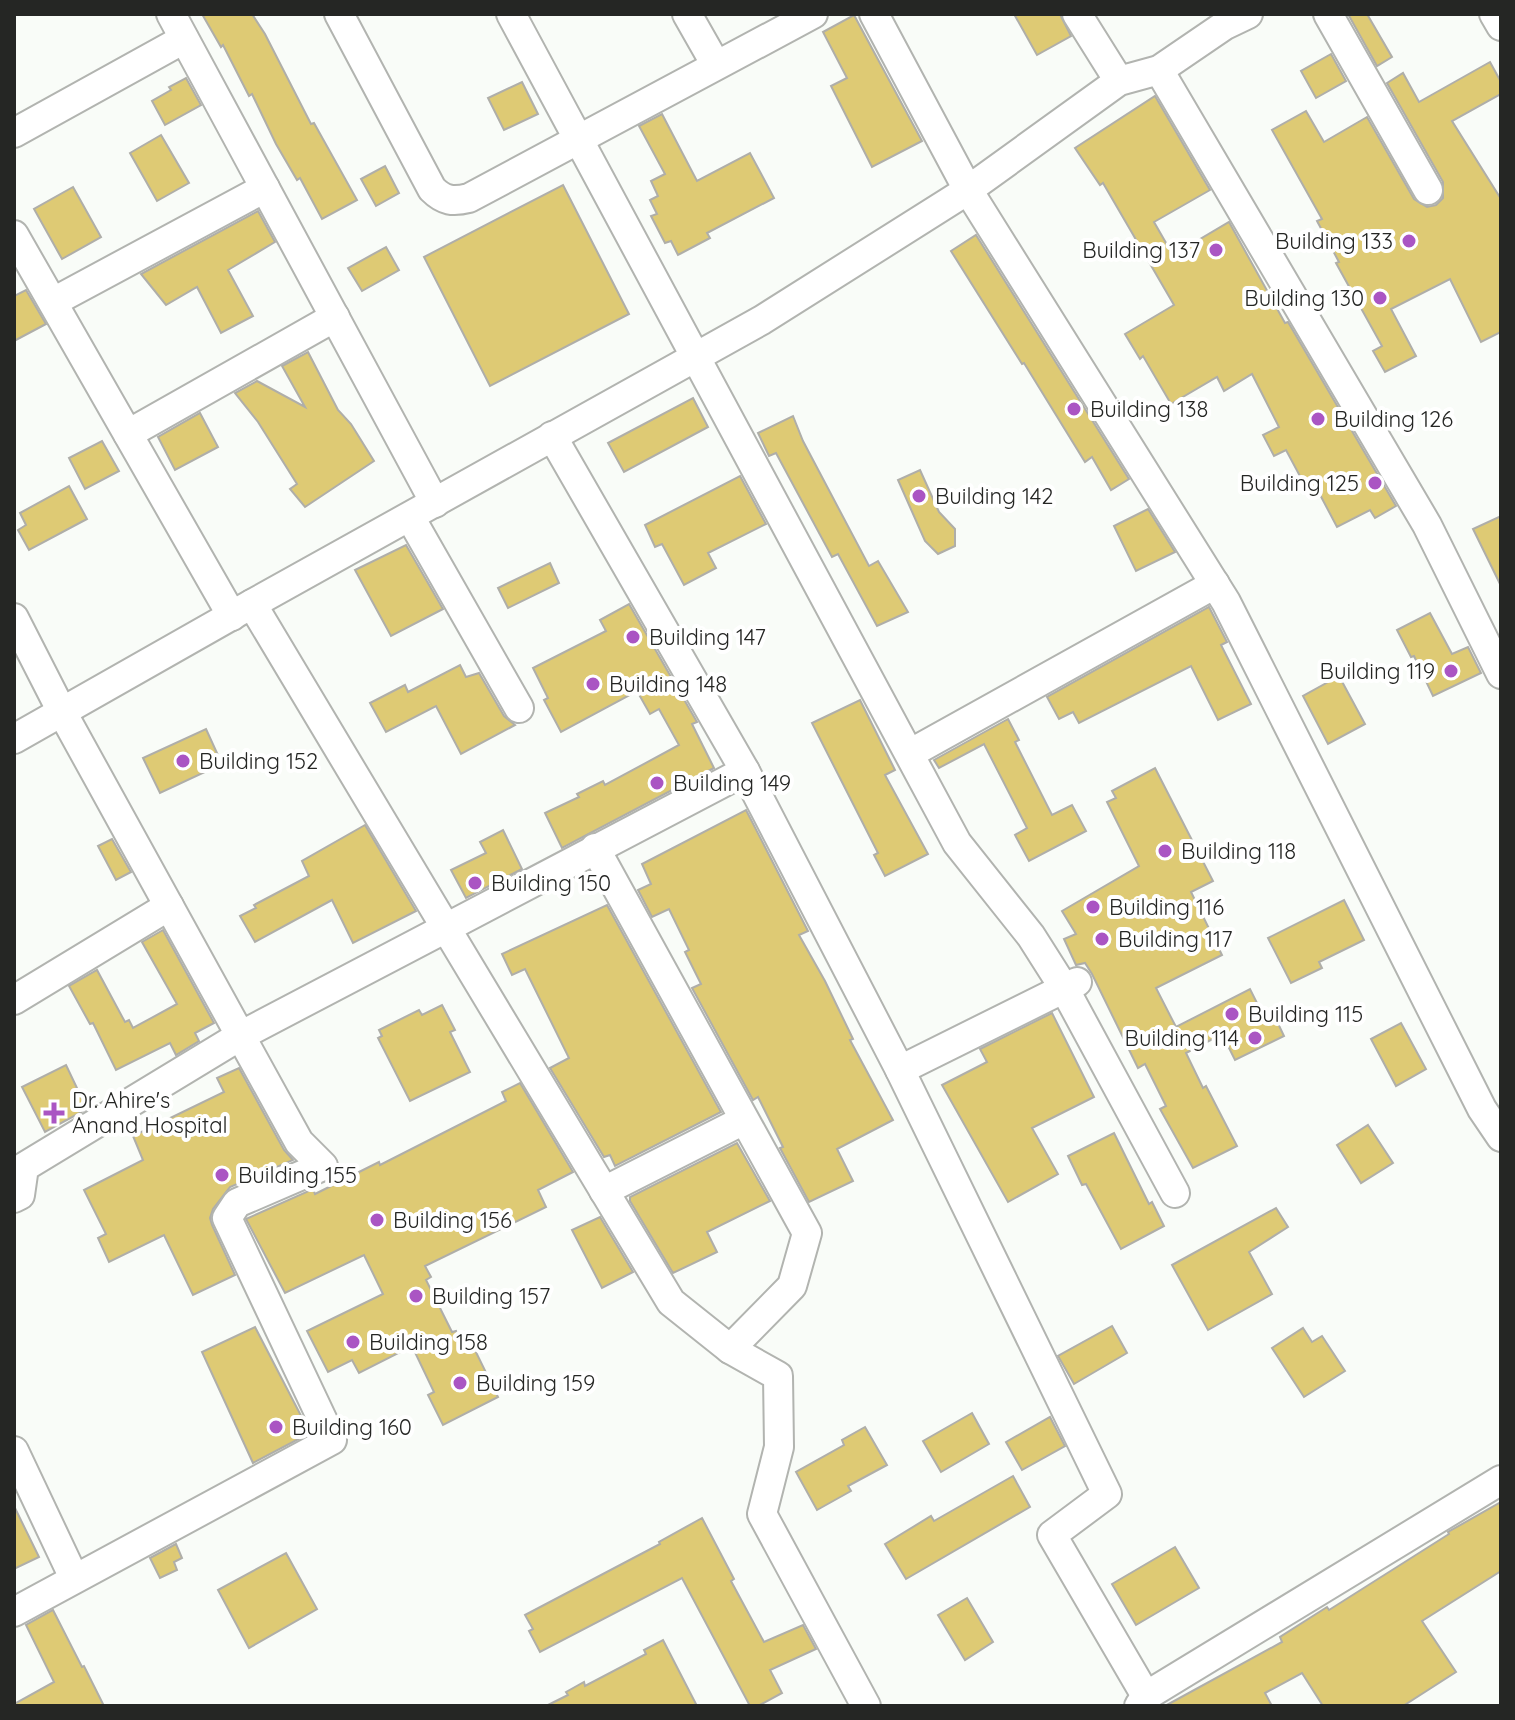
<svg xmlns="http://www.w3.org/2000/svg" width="1515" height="1720" font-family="Quicksand,sans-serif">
<rect width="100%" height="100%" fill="#f9fcf8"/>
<!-- building -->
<g fill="#deca74" stroke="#afaea9" stroke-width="2">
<path d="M202 14H252L265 34 311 124 314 123 357 200 322 219 300 178 297 180 276 144 252 94 249 96 223 45 221 47Z"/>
<path d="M1014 14H1060L1071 36 1037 55Z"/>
<path d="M1348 14H1367L1392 57 1377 66Z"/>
<path d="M854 15 922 141 872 167 831 86 847 78 823 32Z"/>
<path d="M1331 54 1346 81 1316 98 1301 71Z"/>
<path d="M1490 62 1501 82V94L1452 121 1501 199V332L1481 342 1450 279 1391 309 1416 356 1385 372 1373 351 1382 346 1336 263 1339 262 1317 221 1322 219 1272 130 1306 111 1324 142 1367 117 1414 199 1427 207 1436 205 1443 198V182L1387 83 1403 73 1419 102Z"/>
<path d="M186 78 201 105 165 125 152 101 171 90 169 87Z"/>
<path d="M522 82 538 114 504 130 488 98Z"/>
<path d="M1155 96 1210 190 1154 222 1173 255 1229 222 1285 323 1288 322 1396 506 1375 518 1370 510 1337 527 1317 489 1309 493 1286 450 1274 456 1263 435 1279 427 1252 374 1224 391 1217 377 1171 404 1143 356 1140 359 1125 334 1174 305 1103 183 1100 185 1075 148Z"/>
<path d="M662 114 697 181 750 153 774 198 707 233 710 238 678 255 671 241 665 243 651 216 657 214 650 200 658 196 651 181 665 174 639 126Z"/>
<path d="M161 135 189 183 157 201 130 153Z"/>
<path d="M385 166 399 193 376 206 361 179Z"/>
<path d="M563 185 629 314 490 386 424 257Z"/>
<path d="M73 187 101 237 62 259 34 209Z"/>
<path d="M258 211 275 242 228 270 253 316 221 333 197 287 166 305 141 274Z"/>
<path d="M976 235 1129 479 1111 490 1092 457 1085 462 1024 363 1022 364 951 251Z"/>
<path d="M386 247 399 270 362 291 348 268Z"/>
<path d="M26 290 46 324 14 341V296Z"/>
<path d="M308 352 338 410 351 424 374 461 305 507 290 489 297 484 258 422 235 393 257 381 305 407 282 366Z"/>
<path d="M693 398 708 427 624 472 608 443Z"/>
<path d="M200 413 218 447 175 470 158 437Z"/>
<path d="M793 416 803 441 869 566 878 561 908 612 877 626 838 554 832 557 776 453 769 456 758 433Z"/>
<path d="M102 441 119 471 85 489 69 458Z"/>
<path d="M920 470 939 512 955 529V546L938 554 925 541 898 480Z"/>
<path d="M740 476 766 524 708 553 716 568 684 585 662 544 655 547 645 525Z"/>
<path d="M69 486 87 519 29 550 18 530 26 525 20 513Z"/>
<path d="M1148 509 1175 552 1136 571 1114 526Z"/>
<path d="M1501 516V586L1473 529Z"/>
<path d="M406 545 443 609 391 636 355 570Z"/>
<path d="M550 563 559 583 508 608 498 588Z"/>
<path d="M629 604 697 722 692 724 714 768 562 848 545 813 579 797 577 794 603 781 605 785 679 745 659 709 650 714 637 691 561 732 544 700 548 698 533 668 606 631 600 620Z"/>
<path d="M1209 607 1227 642 1221 645 1251 704 1218 720 1191 666 1079 723 1073 712 1059 719 1047 697Z"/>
<path d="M1430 613 1452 654 1468 647 1481 673 1433 696 1414 656 1411 657 1397 630Z"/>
<path d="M460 665 466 677 479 673 504 716 515 725 461 754 436 706 386 732 370 703 405 685 408 692Z"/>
<path d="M1339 676 1365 724 1328 744 1303 696Z"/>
<path d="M860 700 895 770 885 775 928 854 885 876 874 855 878 853 812 723Z"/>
<path d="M1008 719 1019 740 1015 742 1052 815 1072 805 1086 831 1029 861 1015 835 1027 828 984 744 939 768 934 760Z"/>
<path d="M206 729 222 764 160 793 143 758Z"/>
<path d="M1155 768 1213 881 1191 892 1222 955 1156 988 1176 1027 1250 989 1265 1019 1274 1015 1284 1036 1235 1060 1222 1034 1186 1053 1203 1088 1206 1086 1237 1146 1193 1168 1160 1109 1166 1106 1145 1064 1138 1068 1092 974 1085 963 1076 965 1064 939 1076 934 1062 911 1139 866 1107 802 1116 798 1112 791Z"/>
<path d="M746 810 808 931 799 935 825 981 853 1039 850 1040 893 1120 837 1149 853 1181 809 1202 780 1148 783 1147 758 1097 753 1100 692 988 701 984 685 952 689 950 669 909 652 917 638 890 651 884 642 864Z"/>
<path d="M365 825 416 911 353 943 332 900 255 942 240 916 256 908 254 905 309 876 302 861Z"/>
<path d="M503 830 522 869 466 898 451 870 486 853 480 842Z"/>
<path d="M112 839 131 872 116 880 98 846Z"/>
<path d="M1344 900 1364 940 1319 962 1322 968 1291 983 1268 938Z"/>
<path d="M607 905 721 1112 615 1166 610 1155 604 1157 550 1068 569 1058 525 969 512 975 502 954Z"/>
<path d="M163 930 214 1023 195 1033 199 1041 176 1055 170 1043 116 1070 93 1023 90 1024 69 986 97 970 125 1022 129 1020 133 1028 177 1004 142 942Z"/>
<path d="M442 1005 455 1030 450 1032 470 1072 410 1101 378 1038 382 1036 379 1030 419 1010 422 1015Z"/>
<path d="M1052 1013 1094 1097 1032 1128 1058 1174 1008 1202 942 1085 987 1062 980 1049Z"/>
<path d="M1401 1023 1426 1069 1396 1086 1371 1039Z"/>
<path d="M66 1065 87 1109 45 1132 22 1087Z"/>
<path d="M239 1068 284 1150 293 1160 230 1187 213 1209 210 1218 212 1225 235 1275 193 1295 164 1235 109 1262 98 1238 106 1234 84 1190 143 1160 133 1136 224 1092 217 1078Z"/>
<path d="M520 1083 573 1172 538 1190 546 1207 425 1266 431 1277 426 1280 452 1332 456 1331 466 1352 474 1348 498 1397 443 1425 428 1395 434 1392 412 1346 359 1373 352 1360 328 1372 307 1331 383 1294 364 1255 285 1293 246 1219 313 1189 315 1194 379 1162 380 1165 506 1101 502 1092Z"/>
<path d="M1368 1125 1393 1163 1361 1183 1337 1145Z"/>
<path d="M1114 1133 1149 1204 1152 1202 1164 1226 1121 1249 1086 1184 1082 1185 1068 1156Z"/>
<path d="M737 1143 770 1201 707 1232 717 1252 673 1273 630 1201V1197Z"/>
<path d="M1276 1208 1288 1227 1249 1252 1272 1294 1208 1330 1172 1265Z"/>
<path d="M600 1217 633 1272 602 1288 572 1230Z"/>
<path d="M1112 1326 1127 1353 1074 1384 1058 1356Z"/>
<path d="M255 1327 310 1433 253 1463 202 1352Z"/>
<path d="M1303 1328 1312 1342 1322 1336 1345 1371 1304 1397 1272 1348Z"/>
<path d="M972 1413 989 1444 941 1472 923 1441Z"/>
<path d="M1050 1417 1065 1446 1022 1470 1006 1442Z"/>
<path d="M865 1427 887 1465 848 1486 851 1491 817 1510 796 1472 844 1445 842 1440Z"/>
<path d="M1013 1476 1030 1507 906 1579 885 1544 931 1516 934 1521Z"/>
<path d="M1501 1502V1571L1422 1621 1456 1672 1403 1706H1323L1302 1673 1265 1693 1272 1706H1165L1282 1642 1280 1637 1327 1607 1329 1610 1449 1534 1448 1532Z"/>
<path d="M14 1506 39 1557 14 1569Z"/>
<path d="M702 1518 734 1579 731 1581 764 1642 803 1625 816 1649 770 1670 782 1693 758 1706H750L682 1578 540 1652 529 1631 533 1629 525 1615 660 1544 659 1542Z"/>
<path d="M176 1544 182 1558 174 1562 177 1570 160 1578 150 1558Z"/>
<path d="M1175 1547 1199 1588 1136 1625 1112 1584Z"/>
<path d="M286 1553 317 1609 249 1648 218 1590Z"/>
<path d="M967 1598 993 1642 965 1660 938 1615Z"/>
<path d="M53 1610 82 1667 84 1666 104 1706H14V1704L54 1682 26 1625Z"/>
<path d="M663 1640 697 1706H546L568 1695 566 1692 584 1682 585 1686 646 1654 644 1650Z"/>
</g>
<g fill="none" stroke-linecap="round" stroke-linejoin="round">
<defs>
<g id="minor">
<path d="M171 14 435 503"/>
<path d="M339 14 432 189C444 201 453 202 469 198L813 14"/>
<path d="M511 14 957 843 1031 936 1064 988 1175 1193"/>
<path d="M687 14 716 65"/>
<path d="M874 14 968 190 1226 602 1482 1109 1501 1137"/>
<path d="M1077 14 1119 81"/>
<path d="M1328 14 1428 190"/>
<path d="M1494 14 1501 26"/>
<path d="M1159 70 1427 525 1501 674"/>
<path d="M14 133 184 39"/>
<path d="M14 235 232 616"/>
<path d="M53 302 265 188"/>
<path d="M128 434 335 317"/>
<path d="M552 436 745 771 446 928 671 1302 730 1349 778 1376 779 1447 762 1514 866 1706"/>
<path d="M410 517 519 708"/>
<path d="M14 618 62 712 299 1142 323 1166 237 1203 227 1218 332 1440 14 1612"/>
<path d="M14 739 252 604 762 320 968 190 1119 81 1159 70 1225 25 1248 14"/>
<path d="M911 753 1215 584"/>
<path d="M745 771 900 1070 1107 1494 1052 1535 1146 1696"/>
<path d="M595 848 807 1233 792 1286 730 1349"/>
<path d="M14 1000 169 906"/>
<path d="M900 1070 1077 982"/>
<path d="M604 1191 744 1120"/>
<path d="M14 1198 20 1195 24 1167 240 1036 446 928 252 604"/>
<path d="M14 1451 74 1578"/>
<path d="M1139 1706 1146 1696 1501 1480"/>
</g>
</defs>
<!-- minor casing -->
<use href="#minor" stroke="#b2b4b0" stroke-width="32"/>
<!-- minor -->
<use href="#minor" stroke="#fff" stroke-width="28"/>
</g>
<!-- markers -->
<g fill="#aa55c3" stroke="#fff" stroke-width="3">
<circle cx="1409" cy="241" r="8"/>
<circle cx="1216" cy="250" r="8"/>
<circle cx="1380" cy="298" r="8"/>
<circle cx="1074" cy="409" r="8"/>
<circle cx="1318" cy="419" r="8"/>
<circle cx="1375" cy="483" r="8"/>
<circle cx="919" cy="496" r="8"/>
<circle cx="633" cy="637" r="8"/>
<circle cx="1451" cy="671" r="8"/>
<circle cx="593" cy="684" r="8"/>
<circle cx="183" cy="761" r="8"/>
<circle cx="657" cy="783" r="8"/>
<circle cx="1165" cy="851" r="8"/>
<circle cx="475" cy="883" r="8"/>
<circle cx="1093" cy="907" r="8"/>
<circle cx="1102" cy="939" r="8"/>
<circle cx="1232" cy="1014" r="8"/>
<circle cx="1255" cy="1038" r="8"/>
<path d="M50 1101h8v8h8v8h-8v8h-8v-8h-8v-8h8z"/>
<circle cx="222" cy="1175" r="8"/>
<circle cx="377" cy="1220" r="8"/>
<circle cx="416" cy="1296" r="8"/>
<circle cx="353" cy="1342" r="8"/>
<circle cx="460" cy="1383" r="8"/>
<circle cx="276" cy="1427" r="8"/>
</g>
<g text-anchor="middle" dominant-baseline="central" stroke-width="8" stroke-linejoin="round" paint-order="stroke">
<!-- poi labels -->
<g font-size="22" fill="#252624" stroke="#fff" text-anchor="start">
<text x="1393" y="241" text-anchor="end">Building 133</text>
<text x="1200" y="250" text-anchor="end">Building 137</text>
<text x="1364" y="298" text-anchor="end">Building 130</text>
<text x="1090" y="409">Building 138</text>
<text x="1334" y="419">Building 126</text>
<text x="1359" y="483" text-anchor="end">Building 125</text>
<text x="935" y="496">Building 142</text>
<text x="649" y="637">Building 147</text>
<text x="1435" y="671" text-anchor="end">Building 119</text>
<text x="609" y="684">Building 148</text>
<text x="199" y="761">Building 152</text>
<text x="673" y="783">Building 149</text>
<text x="1181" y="851">Building 118</text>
<text x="491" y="883">Building 150</text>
<text x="1109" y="907">Building 116</text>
<text x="1118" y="939">Building 117</text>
<text x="1248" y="1014">Building 115</text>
<text x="1239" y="1038" text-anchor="end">Building 114</text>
<text x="72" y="1100">Dr. Ahire's<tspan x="72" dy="25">Anand Hospital</tspan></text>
<text x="238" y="1175">Building 155</text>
<text x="393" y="1220">Building 156</text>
<text x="432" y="1296">Building 157</text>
<text x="369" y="1342">Building 158</text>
<text x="476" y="1383">Building 159</text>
<text x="292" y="1427">Building 160</text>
</g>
</g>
<!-- border -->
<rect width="1515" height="1720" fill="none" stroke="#252624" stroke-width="32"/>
</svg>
